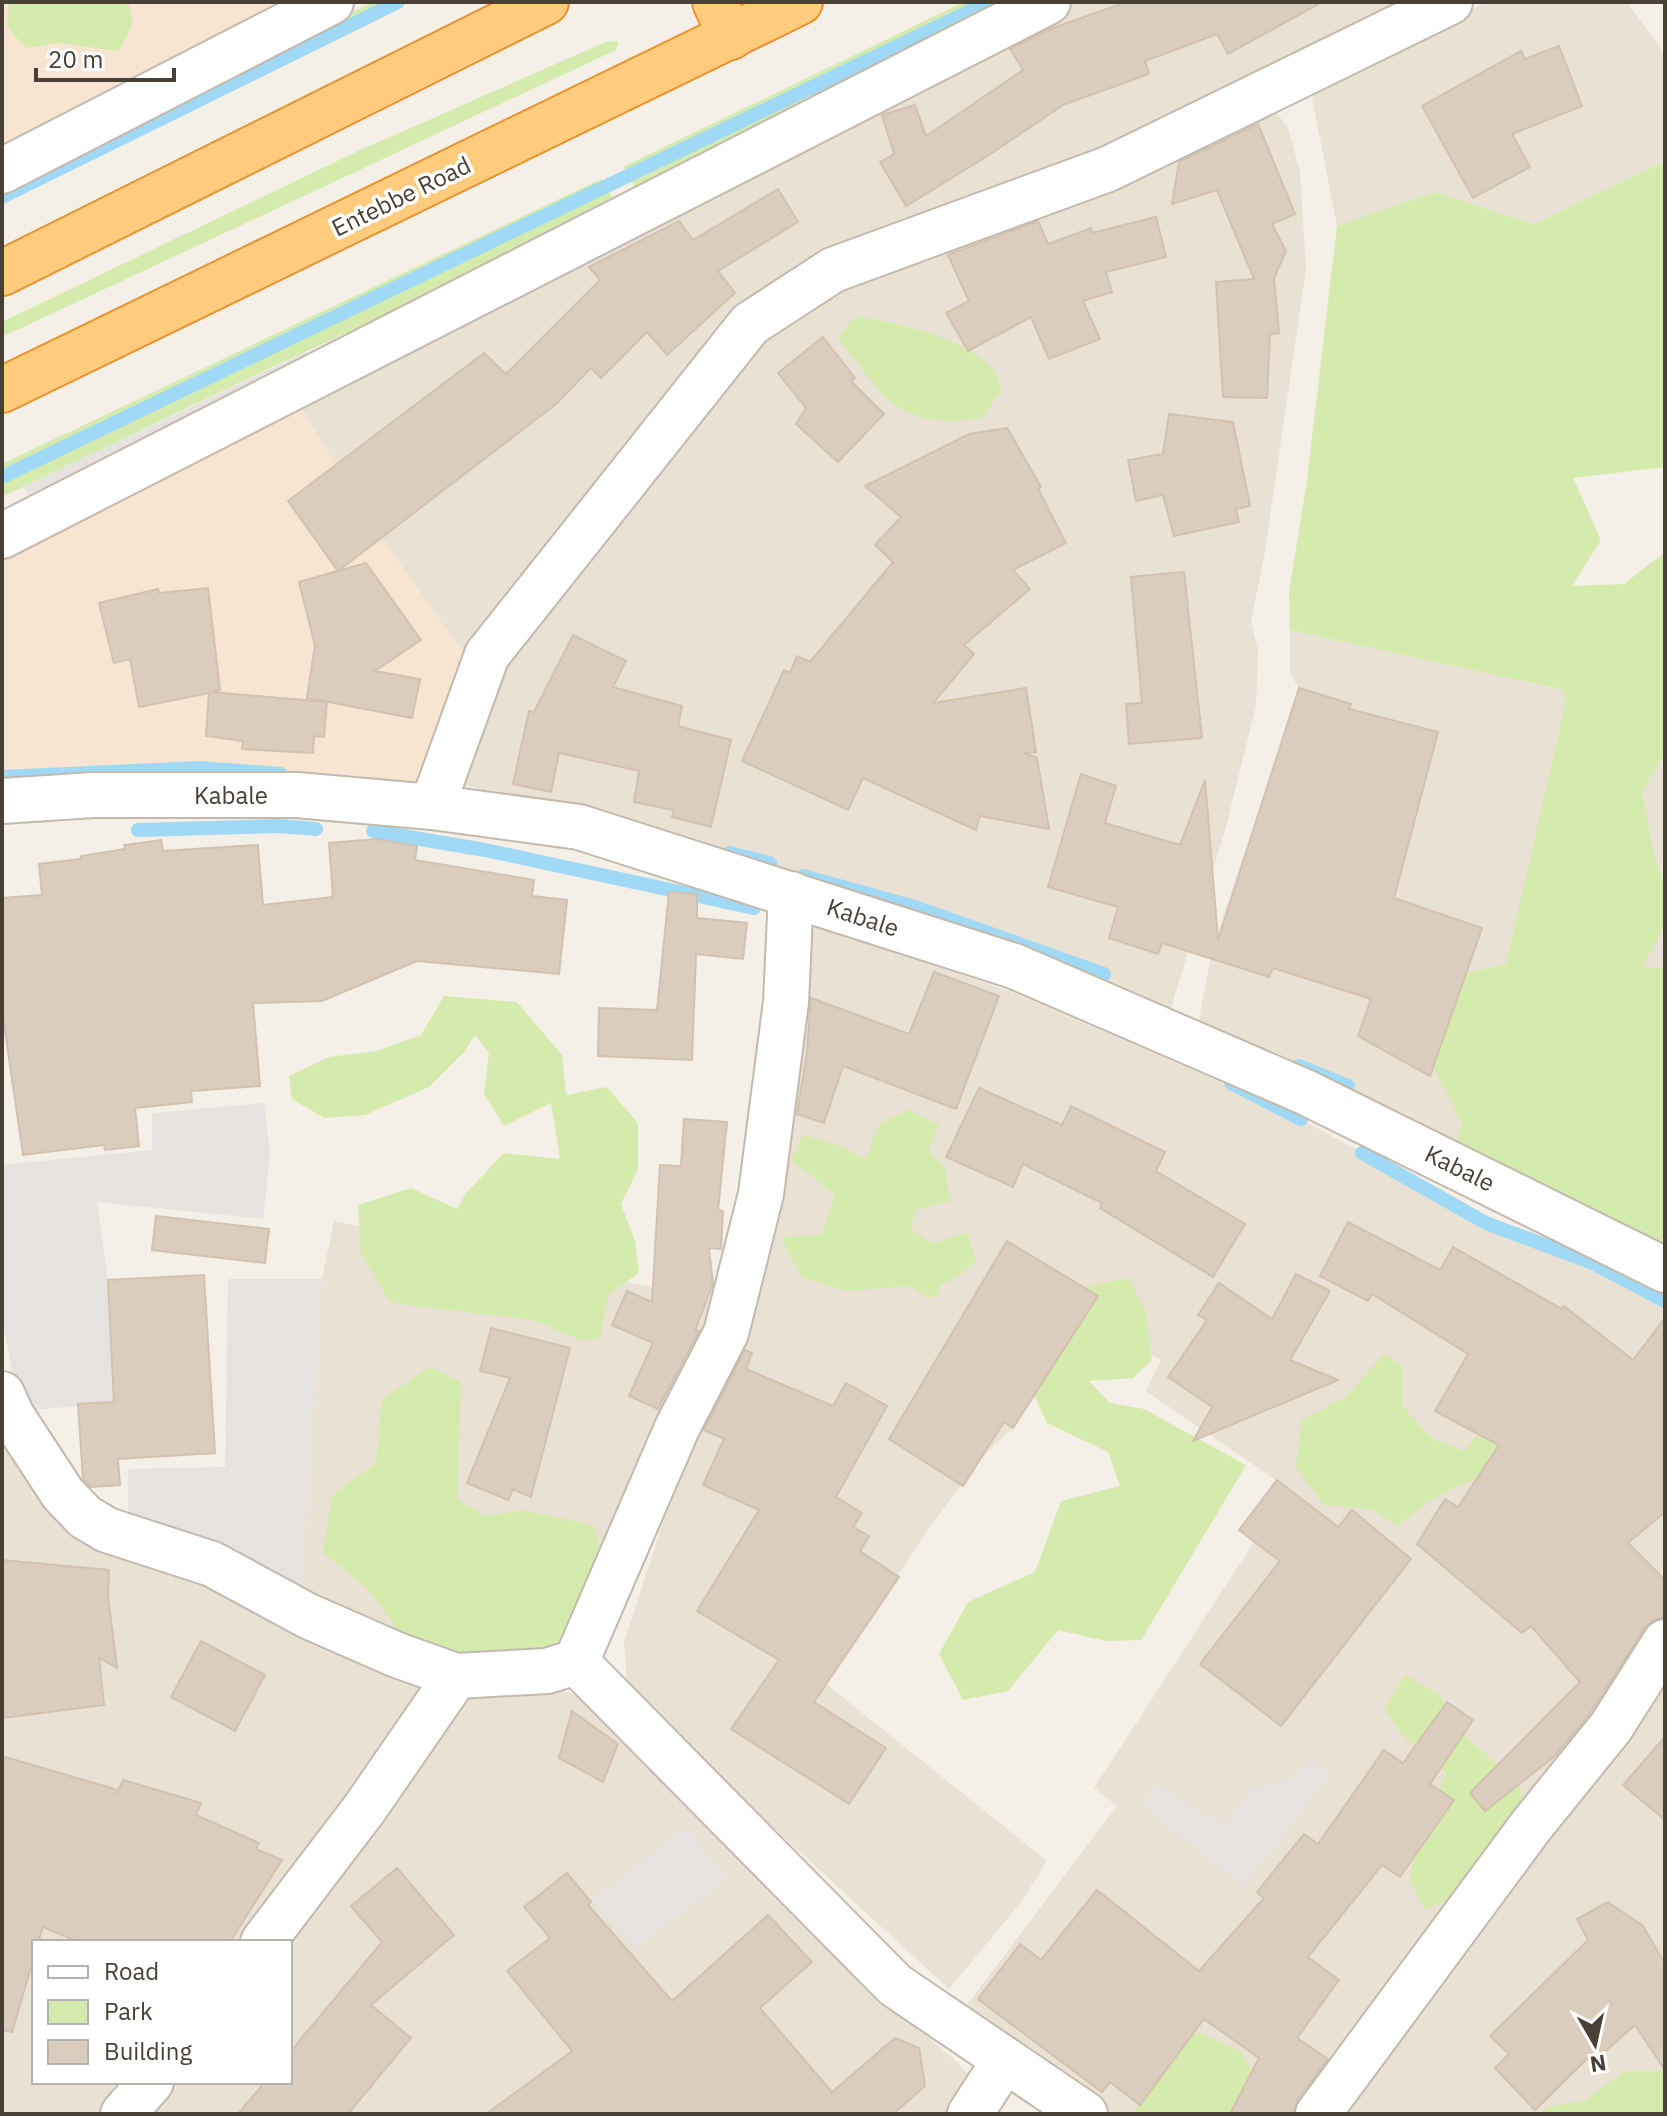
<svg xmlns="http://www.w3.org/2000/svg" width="1667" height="2116" font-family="'IBM Plex Sans',sans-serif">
<rect width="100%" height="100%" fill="#f4efe7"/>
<!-- residential -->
<g fill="#e9e1d4">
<path d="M1071 2H1418L1242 94 818 265 594 496 464 654 367 517 296 399 824 132Z"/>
<path d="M1488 2H1627L1665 54V161L1534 224 1435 192 1337 226 1312 97 1315 84Z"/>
<path d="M1268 101 1288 128 1300 171 1306 269 1264 558 1251 621 1258 651 1256 705 1226 827 1168 1018 885 910 462 784 500 661 751 341 800 301Z"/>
<path d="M1290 630 1563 690 1665 642V1013L1462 1124 1453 1150 1197 1030 1212 950 1299 689 1290 672Z"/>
<path d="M819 926 1009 991 1212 1078 1301 1119 1457 1206 1593 1263 1665 1301V1630L1307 2114H1100L957 2018 1117 1806 1094 1788 1254 1542 1239 1530 1277 1481 1146 1391 1161 1360 1085 1315 1013 1428 981 1458 925 1534 826 1684 1047 1861 1021 1902 949 1989 748 1804 721 1788 627 1682 624 1642 673 1492 808 933Z"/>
<path d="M334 1221 717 1301 579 1636 452 1661 301 1588 322 1279Z"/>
<path d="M2 1430 228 1590 421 1687 423 1703 251 1942H34V2082H134L108 2114H2Z"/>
<path d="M1665 1673V2114H1338L1516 1876 1550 1840 1582 1797Z"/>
<path d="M550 1686 581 1697 828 1951 959 2064 973 2080 967 2094 948 2114H141L165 2082H290V1942L366 1830 479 1687Z"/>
</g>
<!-- commercial -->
<g fill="#f7e4d1">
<path d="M2 2H309L2 160Z"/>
<path d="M296 399 367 517 464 654 415 795 2 785V548Z"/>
</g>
<!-- green -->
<g fill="#d4ebad">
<path d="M9 2H128L133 23 119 51 58 43 26 48 7 27Z"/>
<path d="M373 2H392L2 194V187Z"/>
<path d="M964 2H1018L640 196 623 167Z"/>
<path d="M608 41 618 42 616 50 2 337V322L356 152Z"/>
<path d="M1665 161V467L1573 478 1601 540 1572 586 1624 584 1665 552V752L1642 792 1653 850 1665 885V926L1642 966 1665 969V1250L1453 1150 1462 1124 1419 1038 1446 978 1506 964 1565 706 1564 690 1290 630 1289 593 1307 480 1337 226 1435 192 1534 224Z"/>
<path d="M601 179 619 208 270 368 2 497V464Z"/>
<path d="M855 316C895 323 962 336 991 367 996 372 999 383 1002 389L981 418C899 431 883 397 838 337Z"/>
<path d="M444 996 517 1002 562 1055 566 1095 607 1087 638 1123V1169L621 1204 635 1241 639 1273 608 1295 600 1339 580 1340 533 1320 391 1303 361 1254 358 1205 411 1188 457 1209 467 1192 504 1153 560 1159 551 1103 504 1126 484 1094 489 1053 475 1035 465 1051 429 1087 365 1115 324 1118 292 1099 289 1076 329 1057 377 1051 421 1035Z"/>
<path d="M908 1109 939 1125 928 1151 945 1167 950 1201 917 1209 910 1228 932 1244 967 1232 976 1261 956 1278 940 1285 939 1295 927 1298 910 1286 848 1291 802 1278 781 1237 821 1235 835 1195 791 1160 803 1135 842 1146 865 1160 879 1125Z"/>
<path d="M1129 1278 1146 1313 1152 1360 1133 1378 1089 1381 1110 1403 1144 1409 1246 1465 1141 1640 1106 1641 1058 1630 1008 1691 963 1700 939 1654 968 1602 1035 1572 1061 1501 1120 1486 1108 1452 1047 1423 1029 1384 1076 1288Z"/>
<path d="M1384 1354 1403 1366V1407L1433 1439 1464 1451 1485 1426 1511 1453 1493 1479C1455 1479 1426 1504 1397 1526L1371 1509 1324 1505 1296 1467 1302 1420 1345 1397Z"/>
<path d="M430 1366 461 1382 457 1499 484 1516 522 1510 594 1525C610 1568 587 1610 566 1648L464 1656 406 1641 368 1589 323 1553 332 1495 376 1463 382 1400Z"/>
<path d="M1405 1675 1440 1695 1455 1726 1520 1786 1525 1812 1455 1897 1425 1909 1409 1878 1420 1830 1447 1773 1406 1739 1384 1709Z"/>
<path d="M1199 2032 1241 2051 1259 2086 1242 2114H1135L1157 2061Z"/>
<path d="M1625 2071H1665V2114H1540L1548 2106 1584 2101Z"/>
</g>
<!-- parking -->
<g fill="#e5e2df">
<path d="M306 352 313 366 37 508 23 487Z"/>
<path d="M264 1103 270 1153 263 1219 97 1202 108 1281 114 1402 36 1410 18 1401 2 1318V1165L152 1150V1113Z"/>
<path d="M228 1279H322L301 1588 128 1527V1469L225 1467Z"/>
<path d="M1311 1761 1330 1774 1244 1886 1141 1805 1156 1785 1225 1826 1251 1791 1290 1780Z"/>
<path d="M686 1827 727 1879 637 1947 591 1902Z"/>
</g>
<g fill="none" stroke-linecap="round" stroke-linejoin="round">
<!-- stream -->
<g stroke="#a0d9f5" stroke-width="14">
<path d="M2 197 398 2"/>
<path d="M2 477 989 2"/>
<path d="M2 777 200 768 281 774"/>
<path d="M138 830 279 826 316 829"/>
<path d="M373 831 485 850 754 908"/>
<path d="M729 853 770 863"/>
<path d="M803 876 915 907 1104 974"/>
<path d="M1299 1066 1348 1086"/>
<path d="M1231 1083 1301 1119"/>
<path d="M1362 1153 1486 1223 1593 1263 1665 1301"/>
</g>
</g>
<!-- building -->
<g fill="#dacdbe" stroke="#d2c1ae" stroke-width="2">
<path d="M1126 2H1322L1228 54 1217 34 1145 61 1149 74 1063 105 989 155 906 206 880 162 894 154 882 115 915 105 926 136 1023 70 1010 49 1053 28Z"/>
<path d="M1559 46 1582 106 1512 134 1530 167 1473 198 1422 106 1521 51 1525 59Z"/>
<path d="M1258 124 1295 214 1272 224 1286 251 1274 278 1279 333 1270 334 1267 398 1223 397 1216 282 1254 279 1217 190 1172 204 1179 162Z"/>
<path d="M778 189 798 222 718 271 735 293 667 355 647 332 601 378 591 368 556 404 338 571 288 501 484 353 506 374 600 280 589 267 679 221 693 240Z"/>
<path d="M1156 217 1166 257 1106 272 1112 292 1083 301 1100 339 1049 359 1031 317 968 351 946 313 969 301 948 255 1038 221 1048 244 1091 228 1092 233Z"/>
<path d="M823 337 855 378 851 381 884 414 838 462 796 424 806 408 778 373Z"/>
<path d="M1169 414 1233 422 1250 506 1236 509 1239 522 1174 536 1163 495 1136 501 1128 460 1163 454Z"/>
<path d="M1007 428 1041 487 1038 489 1066 543 1013 570 1030 589 964 645 974 654 933 703 1026 688 1036 752 1024 753 1037 758 1049 829 980 816 976 830 863 778 848 810 742 761 784 670 790 673 797 656 810 662 893 562 875 545 901 517 865 486 969 434Z"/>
<path d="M366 563 421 640 375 671 420 679 412 718 307 698 315 645 299 582Z"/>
<path d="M1184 572 1202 738 1129 744 1126 704 1142 703 1131 577Z"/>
<path d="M208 588 220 690 211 692 327 702 324 737 314 736 313 753 242 749 243 741 206 736 209 693 139 707 130 659 114 663 99 603 158 589 159 593Z"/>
<path d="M573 635 626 661 613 687 682 706 678 726 731 740 711 827 672 817 674 810 634 802 639 771 559 753 551 792 513 784 529 711 534 712Z"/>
<path d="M1299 688 1351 704 1349 709 1438 732 1394 898 1482 928 1430 1076 1358 1036 1371 999 1273 968 1269 977 1162 943 1158 954 1109 938 1118 907 1048 887 1081 774 1116 786 1105 823 1180 845 1205 780 1218 940Z"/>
<path d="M377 839 417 846 415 860 534 880 532 896 567 900 559 974 417 961 322 1001 253 1003 260 1086 191 1091 192 1102 135 1108 139 1146 105 1150 104 1145 23 1155 2 1010V898L42 895 39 864 81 859V856L125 849 124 845 161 840 163 851 258 845 263 905 333 897 329 843Z"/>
<path d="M669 892 697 894V918L747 923 743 959 696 954 692 1060 598 1056 599 1008 657 1010Z"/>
<path d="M934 972 999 996 956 1109 843 1066 824 1123 797 1114 807 1052 811 998 909 1034Z"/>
<path d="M979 1088 1062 1125 1071 1106 1165 1152 1156 1171 1245 1224 1213 1277 1100 1208 1102 1203 1023 1164 1013 1187 946 1157Z"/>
<path d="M684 1119 727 1122 718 1210 723 1211 721 1249 709 1248 713 1284 695 1330 699 1331 658 1409 629 1396 653 1343 612 1325 627 1291 652 1302 660 1165 681 1166Z"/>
<path d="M156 1216 269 1229 265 1263 152 1250Z"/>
<path d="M1348 1222 1440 1270 1453 1247 1562 1309 1564 1306 1633 1360 1665 1318V1512L1628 1543 1665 1580V1617L1653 1620 1644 1629 1591 1712 1555 1756 1485 1811 1470 1793 1580 1682 1531 1626 1522 1633 1417 1544 1445 1499 1458 1507 1499 1445 1435 1411 1468 1354 1372 1294 1368 1301 1320 1276Z"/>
<path d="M1007 1241 1098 1296 1013 1428 1004 1422 963 1486 889 1439Z"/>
<path d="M1296 1274 1330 1291 1290 1360 1338 1380 1193 1441 1212 1407 1168 1377 1207 1320 1198 1315 1219 1283 1272 1319Z"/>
<path d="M204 1275 215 1453 118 1459 120 1485 91 1487 83 1479 78 1404 114 1402 108 1280Z"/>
<path d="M491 1328 570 1348 531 1497 513 1489 508 1500 467 1483 510 1378 480 1371Z"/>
<path d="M745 1350 752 1353 746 1369 833 1406 846 1383 887 1406 836 1497 862 1513 853 1527 869 1536 860 1551 899 1577 814 1702 886 1748 849 1804 731 1729 779 1660 697 1611 759 1510 703 1485 724 1439 704 1430Z"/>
<path d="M1277 1480 1338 1527 1352 1510 1411 1559 1281 1726 1200 1664 1280 1561 1239 1530Z"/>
<path d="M2 1560 109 1570 108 1597 117 1668 99 1658 104 1705 2 1718Z"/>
<path d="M201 1641 265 1675 235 1731 171 1697Z"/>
<path d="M1447 1702 1473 1720 1430 1784 1454 1800 1400 1877 1382 1865 1308 1957 1339 1980 1297 2038 1328 2059 1298 2099 1293 2114H1230L1259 2058 1204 2019 1140 2105 1110 2082 1102 2092 978 1999 1020 1944 1041 1960 1097 1890 1199 1971 1264 1898 1257 1892 1304 1834 1318 1844 1384 1750 1403 1763Z"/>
<path d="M572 1711 618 1744 603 1782 559 1758Z"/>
<path d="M1665 1737V1820L1623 1785Z"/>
<path d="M2 1756 118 1790 117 1794 123 1780 201 1803 196 1815 259 1843 256 1849 282 1860 230 1942H79L43 1927 38 1942H34V1957L12 2032 2 2030Z"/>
<path d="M397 1868 454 1935 371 2005 411 2038 348 2114H238L265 2082H290V2052L382 1942 351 1906Z"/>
<path d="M567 1873 591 1902 588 1905 672 2001 768 1915 812 1962 760 2008 832 2092 895 2038 919 2048 925 2086 893 2114H486L572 2051 507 1971 550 1938 524 1907Z"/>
<path d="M1608 1902 1643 1926 1665 1964V2070L1635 2025 1600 2056 1595 2051 1535 2110 1495 2068 1509 2054 1490 2036 1588 1940 1577 1919Z"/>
</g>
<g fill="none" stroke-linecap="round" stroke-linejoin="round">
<defs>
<g id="minor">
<path d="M2 171 331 2"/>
<path d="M2 536 1048 2"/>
<path d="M432 807 487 655 750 324 833 270 1108 169 1450 2"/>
<path d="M2 1394 12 1416 63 1494 85 1517 107 1530 212 1564 308 1616 397 1655 456 1676 547 1671 576 1662 677 1428 726 1333 761 1194 786 1002 791 894"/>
<path d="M576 1662 895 1985 1085 2114"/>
<path d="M263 1942 365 1808 456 1676"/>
<path d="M123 2114 151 2082"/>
<path d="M970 2114 1005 2060"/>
<path d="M1318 2114 1531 1826 1611 1727 1665 1642"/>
</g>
<path id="tertiary" d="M2 801 93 795H297L432 807 579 827 1014 966 1305 1092 1665 1270"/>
<g id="trunk">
<path d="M715 2 731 37"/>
<path d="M2 273 546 2"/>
<path d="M2 390 800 2"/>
</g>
</defs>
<!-- minor casing -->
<use href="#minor" stroke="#c3b9ac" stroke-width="48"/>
<!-- tertiary casing -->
<use href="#tertiary" stroke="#c3b9ac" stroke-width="48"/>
<!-- trunk casing -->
<use href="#trunk" stroke="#e7932f" stroke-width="48"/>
<!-- minor -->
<use href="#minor" stroke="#fff" stroke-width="44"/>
<!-- tertiary -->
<use href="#tertiary" stroke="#fff" stroke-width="44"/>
<!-- trunk -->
<use href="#trunk" stroke="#ffcc7e" stroke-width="44"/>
</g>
<g text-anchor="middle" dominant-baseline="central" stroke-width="7" stroke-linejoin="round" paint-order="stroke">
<!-- street labels -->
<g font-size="24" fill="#483f35" stroke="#fff">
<text transform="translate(401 196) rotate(-26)">Entebbe Road</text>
<text x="231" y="795">Kabale</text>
<text transform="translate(863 917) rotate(18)">Kabale</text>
<text transform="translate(1460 1168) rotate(26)">Kabale</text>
</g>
</g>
<!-- border -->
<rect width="1667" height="2116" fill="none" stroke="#483f35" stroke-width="8"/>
<!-- legend -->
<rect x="32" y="1940" width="260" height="144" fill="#ffffff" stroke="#b6b2ae" stroke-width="2"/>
<rect x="48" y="1966" width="40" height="12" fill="#ffffff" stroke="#b6b2ae" stroke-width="2"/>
<text x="104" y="1980" font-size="24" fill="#483f35">Road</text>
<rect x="48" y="2000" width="40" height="24" fill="#d4ebad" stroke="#b6b2ae" stroke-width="2"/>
<text x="104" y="2020" font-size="24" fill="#483f35">Park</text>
<rect x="48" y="2040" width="40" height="24" fill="#dacdbe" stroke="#b6b2ae" stroke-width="2"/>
<text x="104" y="2060" font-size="24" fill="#483f35">Building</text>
<!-- north arrow -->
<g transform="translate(1595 2044) rotate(171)" stroke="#ffffff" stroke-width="6" paint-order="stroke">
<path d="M0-6L14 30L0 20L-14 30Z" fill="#483f35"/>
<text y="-12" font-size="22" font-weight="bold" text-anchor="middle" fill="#483f35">N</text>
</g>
<!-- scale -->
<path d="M36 68v12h138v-12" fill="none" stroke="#483f35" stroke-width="4"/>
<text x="48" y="68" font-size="24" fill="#483f35" stroke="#ffffff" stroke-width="6" paint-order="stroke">20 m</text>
</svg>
